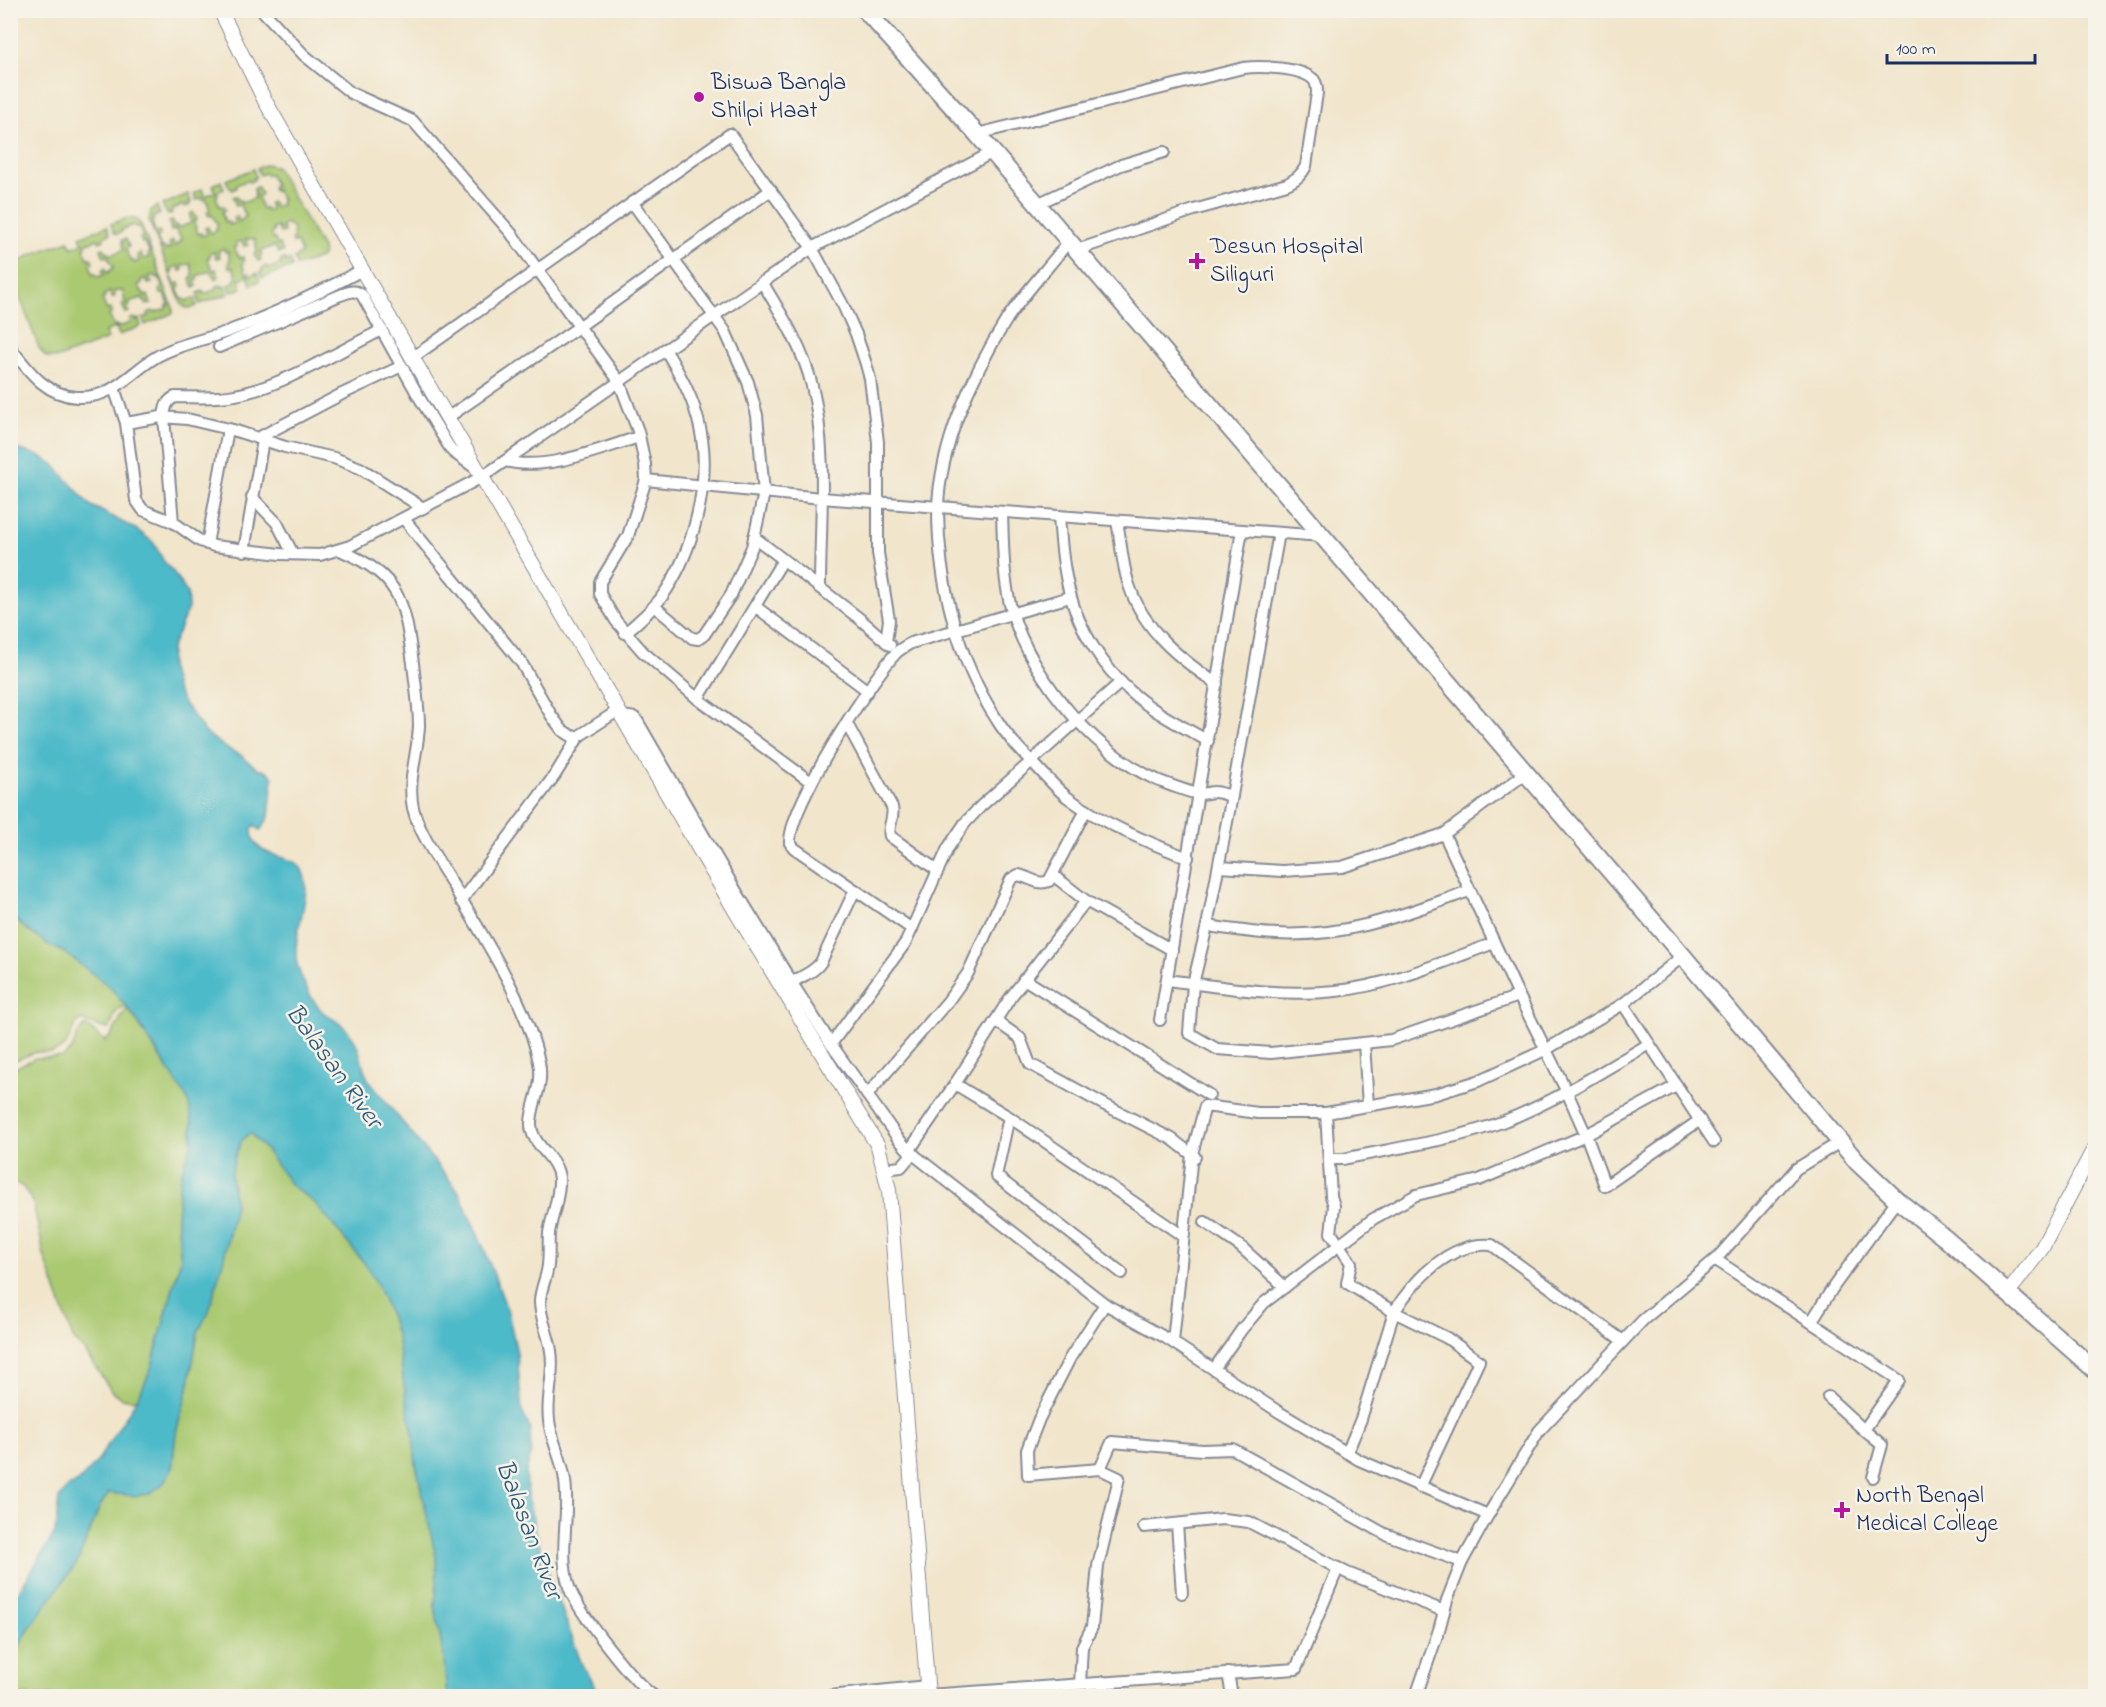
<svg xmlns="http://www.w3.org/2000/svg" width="2106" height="1707" font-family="'Indie Flower',sans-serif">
<rect width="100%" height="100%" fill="#f7f3e8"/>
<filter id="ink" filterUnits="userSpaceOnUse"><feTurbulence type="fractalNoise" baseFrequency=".0167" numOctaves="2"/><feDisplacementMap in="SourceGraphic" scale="12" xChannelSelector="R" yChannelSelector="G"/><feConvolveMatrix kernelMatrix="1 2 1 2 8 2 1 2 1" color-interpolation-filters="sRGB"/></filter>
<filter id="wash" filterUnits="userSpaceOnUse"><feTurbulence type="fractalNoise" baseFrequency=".008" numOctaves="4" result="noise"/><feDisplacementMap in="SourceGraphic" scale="24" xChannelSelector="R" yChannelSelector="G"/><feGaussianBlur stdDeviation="1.35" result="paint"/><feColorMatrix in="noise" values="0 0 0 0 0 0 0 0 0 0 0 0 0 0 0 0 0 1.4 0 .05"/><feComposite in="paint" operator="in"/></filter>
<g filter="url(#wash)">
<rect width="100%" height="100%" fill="#f1e5cb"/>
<!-- green -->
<g fill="#aac971" stroke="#627c68" stroke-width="1.5">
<path d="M268 164 277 168 323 250V254L320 258 297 266 294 259 301 253 297 242 293 243 292 238 294 237 292 226H289L288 223 282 225 284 232 280 233 278 227 273 229 274 232 271 233 273 239H275L277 245 280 244 283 252 279 253 274 246 261 251 262 254 260 256 261 260 258 261 254 254 257 252 255 239H246L248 245 244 246 242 241 236 243 237 247 234 248 240 258 243 257 244 262 242 263 246 274 249 273 250 276 257 273 260 281 251 285 248 276 239 280 242 288 231 292 229 285 234 283V280L237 278 233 267 229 268 228 263 230 262 228 251 225 252 224 248 218 251 220 257 216 258 214 252 209 254 210 257 207 258 213 270 216 269 219 277 215 279 210 271 197 276 198 280 195 281 197 286 194 287 190 279 193 277 191 264 182 265 183 270 180 271 178 266 172 268 173 272 170 273 175 284 179 283 180 287 177 289 182 299H185L186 301 194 298 197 306C191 308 187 310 182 305L149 220 151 210 157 206 160 214 153 217 154 220 152 221 155 232 159 231 160 235 157 237 161 248 164 247 165 250 171 248 169 243 173 241 175 247 182 240 175 229 171 231 169 222 172 221 174 226 176 225 178 228 191 223 190 214 193 212 197 220 194 222 198 234 201 233 202 236 207 234 205 228 208 227 211 233 217 230 216 227 218 225 212 215 209 216 207 212 210 210 206 199 203 200 201 198 196 200 194 193 202 189 205 196 215 192 213 185 221 181 224 189 217 192 218 195 216 196 220 207 223 206 225 210 222 212 225 223 228 222 230 225 235 223 234 218 237 216 239 222 246 216 239 204 236 206 233 197 236 196 238 200H241L242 203 255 198 254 188 258 187 261 195 258 197 262 209 265 208 266 211 271 209 269 203 272 202 275 207 281 205 280 202 282 200 276 190 274 191 272 187 275 185 270 174 267 175 265 173 260 175 257 168Z"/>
<path d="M253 169 256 177 253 178 254 180 249 182 248 180 236 185V188L232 190 230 187H229L226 180Z"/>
<path d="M188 194 191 202 189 203 190 205 185 207 184 205 171 210 172 213 168 215 162 205Z"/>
<path d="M128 218 136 219 141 225 173 308V313L145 325 143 318 149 316 148 313 153 311 154 313 166 309V306L169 305 165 294H161L160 290 162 288 160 277 157 278 155 275 149 277 152 283 148 284 146 278 141 280 142 283 138 285 145 296 148 295 151 304 147 305 142 298 129 302 130 306 127 307 129 312 126 313 122 305 125 304 123 291H114L115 296 112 298 110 292 104 295 105 298 102 299 107 310 111 309 112 313 109 315 114 326 117 325 118 327 131 323 130 319 135 318 136 320 139 319 141 326 119 335 116 327 105 332 108 339 58 358 46 357 39 348 11 274C16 255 52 248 69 241L72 248 83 243 80 237 107 226 110 234 103 237 104 240 100 242 98 239 85 244 86 247 84 248 88 259 91 258 93 262 90 264 93 275 96 274 98 277 104 275 102 270 105 268 107 273 114 267 107 256 104 257 101 249 104 248 106 252H109L110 255 123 250 122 240 126 239 129 247 126 249 130 261 133 260 134 263 139 261 137 255 140 253 143 259 149 257 148 254 150 252 144 242 142 243 140 238 143 237 138 226 135 227 133 225 121 230 122 232 117 234 114 232 111 224Z"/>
<path d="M285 259 286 262 290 260 292 267 262 278 260 272 263 271 262 268 267 266 268 269 281 264 280 261Z"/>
<path d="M221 285 222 287 225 286 228 294 200 304 197 297 199 296 198 293 203 291 204 294 217 289 216 286Z"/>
<path d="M10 914C28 934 42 940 64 952 88 965 109 985 126 1005L115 1013 110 1028 106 1029 81 1020 77 1022 65 1047 52 1053 36 1052 11 1062Z"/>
<path d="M128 1008 188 1100 192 1121V1143L180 1178 177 1218 181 1259 151 1369 139 1396 134 1400 122 1398 112 1392 85 1351 73 1339 44 1255 33 1202 23 1187 11 1180V1070L35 1058 63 1057 72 1049 78 1034 84 1026 86 1025 105 1041C117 1033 117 1019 128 1008Z"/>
<path d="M250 1133 266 1150 291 1185 315 1203 366 1265 376 1282 391 1317 398 1341 406 1399 413 1434 416 1465 436 1557 437 1582 435 1606 444 1659 447 1696H11V1660L32 1624 77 1563 100 1506 109 1492 117 1493 172 1469 176 1432 188 1389 198 1332 209 1310 224 1257 235 1205 231 1175 235 1156 242 1140Z"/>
</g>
<!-- water -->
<path fill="#4ebac9" stroke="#347494" stroke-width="1.5" d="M11 447 40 456 53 464 90 505 137 530 153 542 166 565 172 570 187 593 188 608 171 649 170 666 176 689 185 705 206 733 226 748 239 754 257 768 268 772 273 777 269 817 260 831 255 825 252 828C251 863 294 850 303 872 313 895 293 930 296 958 298 973 311 1001 322 1011 334 1021 344 1023 353 1038 362 1051 361 1067 369 1081L459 1192 485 1251 508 1312 517 1353 522 1412 530 1428 531 1454 526 1473 529 1504 542 1554 582 1665 600 1696H447L444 1659 435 1606 437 1582 436 1557 416 1465 413 1434 406 1399 398 1341 391 1317 376 1282 366 1265 315 1203 291 1185 266 1150 250 1133 242 1140 235 1156 231 1175 235 1205 224 1257 209 1311 198 1332 188 1389 176 1432 172 1469 162 1485 149 1494 136 1496 109 1493 100 1506 77 1563 32 1624 11 1660V1604L55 1533 59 1498 68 1487 79 1481 97 1462 139 1396 151 1369 181 1259 177 1218 180 1178 192 1143V1121L188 1100 134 1016 110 987 65 953 47 944 21 925 11 914Z"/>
</g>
<g filter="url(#ink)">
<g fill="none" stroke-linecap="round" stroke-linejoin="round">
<defs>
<g id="minor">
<path d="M262 10 304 55 351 93 413 121 511 233 619 381 638 431 645 464 646 480 628 536 600 582V594L616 621 643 652 698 699 811 782"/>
<path d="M977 134 1243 68C1260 66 1302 67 1314 80 1317 84 1317 88 1317 93L1306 166C1301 176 1296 179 1287 184L1194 210 1077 250"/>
<path d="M632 202 725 331 748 382 757 415 764 493 752 547 731 595 704 635 698 639 692 638 654 606"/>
<path d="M1037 204 1121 165 1164 152"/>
<path d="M1069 241C1049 267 1025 292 1007 319 988 349 971 383 958 416 948 442 938 481 938 509 938 581 957 659 997 720 1008 738 1023 753 1038 768 1047 778 1056 788 1067 797 1103 824 1145 841 1188 858"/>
<path d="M762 282C782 315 803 348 812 386 828 451 820 522 820 588"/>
<path d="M10 347C29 371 45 395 77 397 113 399 128 374 156 357 178 344 205 340 229 331 275 314 319 293 362 270"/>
<path d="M219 347 338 296C347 293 354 288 362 295L419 397 448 445 453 452 474 467"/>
<path d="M412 358 730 134 812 248 843 305 856 334 866 364 870 379 878 442V553L889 620 886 642"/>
<path d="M114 388 126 423 136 500 143 510 173 522 200 541 214 546 280 554 320 555 350 546 482 477 812 248 993 152"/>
<path d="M447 418 580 326 771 190"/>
<path d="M126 423 161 417 187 419 233 430 285 447 334 458 360 468 423 508"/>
<path d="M258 438 342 394 402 366"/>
<path d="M505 461C546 472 599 449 639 437"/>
<path d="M646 480 821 498 1322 536"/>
<path d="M252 497 277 523 293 554"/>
<path d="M1002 512C1003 544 1003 580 1012 612 1032 680 1101 762 1170 785 1179 788 1191 793 1200 794 1205 794 1210 792 1214 792 1220 792 1226 795 1232 796"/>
<path d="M1059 516C1061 542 1063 569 1070 594 1079 629 1103 667 1130 691 1153 712 1182 726 1208 741"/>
<path d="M404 519 521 662 551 715 562 730 573 737 579 736 619 710"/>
<path d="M1117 521C1121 542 1122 565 1129 585 1144 631 1179 658 1217 684"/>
<path d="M173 522 164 417C165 408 166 401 175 397 195 397 215 399 235 395 281 387 339 351 382 330"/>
<path d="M1279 533 1231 801 1207 926C1229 929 1253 933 1276 934 1346 938 1405 914 1469 891"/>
<path d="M754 537 860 619 890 645"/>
<path d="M207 544 228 429"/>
<path d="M340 550C402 577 404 602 413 663 415 684 419 705 419 726 418 753 407 781 413 808 418 829 435 856 447 875 479 931 526 999 539 1062 544 1087 532 1101 531 1123 530 1145 557 1156 559 1178 560 1198 552 1214 549 1233 548 1246 550 1258 547 1271 545 1281 540 1291 540 1302 540 1318 549 1335 551 1351 555 1374 546 1397 549 1420 551 1441 563 1460 565 1481 570 1516 558 1552 569 1587 576 1609 635 1685 654 1696"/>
<path d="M244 551 263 440"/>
<path d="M756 607 868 691"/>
<path d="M625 633C638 622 651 611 661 598 693 554 712 481 700 428 694 399 680 374 665 349"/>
<path d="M698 699 783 560"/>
<path d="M622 716 635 718 638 722 733 886 792 983 831 1044 897 1137 909 1151 1105 1304 1166 1338 1279 1412 1359 1460 1488 1515"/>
<path d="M847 724 892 807C895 818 887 826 890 836L938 871"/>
<path d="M1219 867 1282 871 1342 867 1444 834 1526 773"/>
<path d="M1053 875 1086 901 1172 950"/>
<path d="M461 901 555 775 579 736"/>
<path d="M1207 926 1193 984 1189 1033 1217 1049 1271 1053 1391 1040 1519 996"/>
<path d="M912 929 794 848 790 843C788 808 870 681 896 653 900 649 906 646 911 643L1070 597"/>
<path d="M1024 979 1209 1095"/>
<path d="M1167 980C1223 987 1279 997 1336 991 1391 985 1443 962 1494 943"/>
<path d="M792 983C802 975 814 973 821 962L855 890"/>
<path d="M1623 1004 1714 1142"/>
<path d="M1160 1020 1242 530"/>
<path d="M996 1021 1020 1038 1030 1064 1105 1105 1172 1139 1195 1157"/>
<path d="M1364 1043 1368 1106"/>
<path d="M831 1044 906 942 948 848 965 823 981 806 1121 682"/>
<path d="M955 1084 1009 1117 1183 1236"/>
<path d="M1676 1086 1586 1135 1605 1186 1700 1120"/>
<path d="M867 1095 948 1001 968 973 1011 879 1018 875C1030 877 1037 886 1049 881L1086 810"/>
<path d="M1326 1113 1331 1196 1334 1206 1331 1233 1351 1263 1347 1283 1394 1312C1414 1280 1450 1241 1492 1245L1623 1341"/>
<path d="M1009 1117 996 1176 1122 1273"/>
<path d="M909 1151 955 1084 1010 998 1086 901"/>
<path d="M1330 1159H1343C1395 1148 1450 1141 1499 1123 1553 1103 1601 1072 1649 1044"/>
<path d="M884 1169 901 1167 913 1153"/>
<path d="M1205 1222 1241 1247 1285 1287"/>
<path d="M1716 1260 1899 1380 1864 1430 1882 1445 1873 1477"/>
<path d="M1811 1322 1834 1286 1897 1200"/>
<path d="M1173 1342 1192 1154 1205 1106 1258 1113H1326L1436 1094 1478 1081 1547 1049 1623 1004 1683 956"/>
<path d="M1214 1369 1242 1329 1264 1303 1373 1219 1416 1195 1479 1180 1586 1135 1567 1092 1519 996 1444 834"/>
<path d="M1828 1397 1864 1430"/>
<path d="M1347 1453 1361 1419 1394 1312 1447 1338 1479 1361 1420 1487"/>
<path d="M1100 1469 1112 1442 1202 1450 1233 1449 1385 1534 1462 1562"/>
<path d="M1177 1524 1182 1593"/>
<path d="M1144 1527 1223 1519 1249 1522 1347 1573 1444 1611"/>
<path d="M1228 1673 1232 1696"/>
<path d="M1080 1684 1082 1647 1092 1627 1098 1566 1119 1478 1100 1469 1028 1475 1027 1450 1039 1419 1070 1358 1105 1304"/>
<path d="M928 1695 1296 1669 1338 1568"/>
<path d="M830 1696 927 1686"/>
<path d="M1102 1696 1104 1682"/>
<path d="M1416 1696 1439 1630 1447 1600 1462 1562 1488 1515 1539 1431 1643 1320 1718 1257 1796 1169 1840 1142"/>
</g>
<g id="tertiary">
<path d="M220 10 264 99 427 383 736 912 878 1146 889 1190 928 1696"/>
<path d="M2008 1293 2042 1248 2096 1145"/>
</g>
<path id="primary" d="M865 10 977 134 1683 956 1858 1163 1897 1200 1946 1239 2096 1371"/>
</defs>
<!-- minor casing -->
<use href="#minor" stroke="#868a94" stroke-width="14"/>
<!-- tertiary casing -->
<use href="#tertiary" stroke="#868a94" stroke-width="16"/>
<!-- primary casing -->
<use href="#primary" stroke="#868a94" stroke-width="20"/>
<!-- minor -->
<use href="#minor" stroke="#fff" stroke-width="10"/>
<!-- tertiary -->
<use href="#tertiary" stroke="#fff" stroke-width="14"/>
<!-- primary -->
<use href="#primary" stroke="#fff" stroke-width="16"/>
</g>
</g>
<!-- markers -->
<g fill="#b5179e" stroke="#f7f3e8" stroke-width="2">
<circle cx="699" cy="97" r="6"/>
<path d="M1194 252h6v6h6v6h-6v6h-6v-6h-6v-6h6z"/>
<path d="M1839 1501h6v6h6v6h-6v6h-6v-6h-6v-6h6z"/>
</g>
<g text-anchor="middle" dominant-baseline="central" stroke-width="5" stroke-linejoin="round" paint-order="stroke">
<!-- poi labels -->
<g font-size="24" fill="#1b2f5e" stroke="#f7f3e8" text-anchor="start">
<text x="711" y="83">Biswa Bangla<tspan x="711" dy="28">Shilpi Haat</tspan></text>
<text x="1210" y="247">Desun Hospital<tspan x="1210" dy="28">Siliguri</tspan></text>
<text x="1856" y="1496">North Bengal<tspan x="1856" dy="28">Medical College</tspan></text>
</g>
<!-- water labels -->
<g font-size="26" font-style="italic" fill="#2a597e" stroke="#f7f3e8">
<text transform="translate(333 1067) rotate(54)">Balasan River</text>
<text transform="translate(528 1530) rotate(69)">Balasan River</text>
</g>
</g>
<!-- margin -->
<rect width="2106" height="1707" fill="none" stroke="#f7f3e8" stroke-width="36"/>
<!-- scale -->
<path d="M1887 54v9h148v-9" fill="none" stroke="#1b2f5e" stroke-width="3"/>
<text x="1896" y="54" font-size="18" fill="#1b2f5e" stroke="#f7f3e8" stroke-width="4.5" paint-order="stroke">100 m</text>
</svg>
